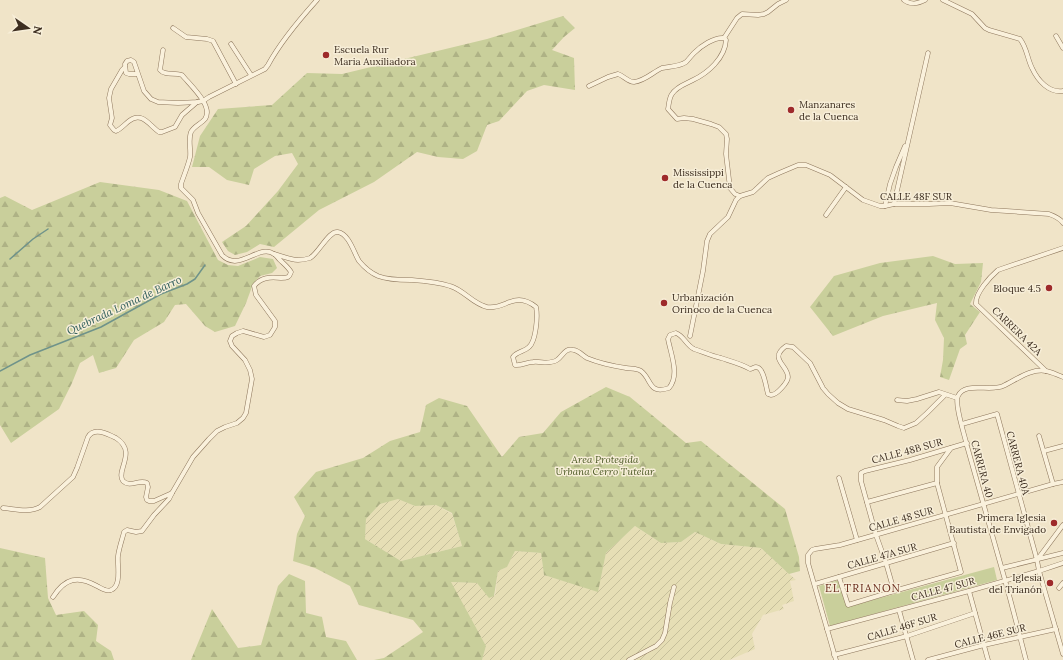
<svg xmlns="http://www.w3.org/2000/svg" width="1063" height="660" font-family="Lora,serif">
<defs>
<pattern id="farmland-furrows" width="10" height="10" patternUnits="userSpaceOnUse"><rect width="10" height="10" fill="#e6deb5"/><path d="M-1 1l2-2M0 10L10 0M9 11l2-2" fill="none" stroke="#c6bf9b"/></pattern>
<pattern id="forest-firs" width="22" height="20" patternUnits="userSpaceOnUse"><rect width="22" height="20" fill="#c9cf9b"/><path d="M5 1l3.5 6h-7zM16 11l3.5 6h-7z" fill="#aeb285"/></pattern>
</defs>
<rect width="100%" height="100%" fill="#f0e4c8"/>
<!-- farmland -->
<g fill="url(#farmland-furrows)">
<path d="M398 498 415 506 436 505 452 514 462 546 401 561 365 539 366 519 380 504Z"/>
<path d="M635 526 661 543 681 542 695 532 721 544 761 548 796 580 790 581 794 601 782 605 784 609 763 615 752 634 755 649 729 660H482L486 646 450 582 477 583 495 596 498 571 507 567 515 551 541 553 544 575 598 591 606 553Z"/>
</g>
<!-- green -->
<path fill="#c9cf9b" d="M994 567 997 580 830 626 819 586 839 580 847 607Z"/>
<!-- forest -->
<g fill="url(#forest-firs)" fill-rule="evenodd">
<path d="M563 16 575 28 564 37 552 50 574 58 575 90 544 85 527 91 499 121 487 125 477 151 463 159 438 157 417 152 374 182 319 210 274 247 260 244 247 252 235 255 228 251 222 242 246 226 278 191 298 164 292 153 275 156 254 169 249 185 227 180 209 167H192L200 136 218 109 272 105 307 73 342 74 487 39Z"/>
<path d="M100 182 159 190 187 201 218 260 228 265 238 266 260 257 273 259 277 268 272 273 260 276 253 284 246 303 235 326 215 332 205 326 186 304 175 305 164 322 134 340 116 368 99 373 93 355 80 363 72 383 59 409 11 443 0 425V198L5 196 32 210Z"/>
<path d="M933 256 955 264 983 263 981 282 970 304 980 312 965 335 967 344 960 349 949 380 940 377 943 360 944 338 935 320 937 303 883 316 833 336 810 307 834 276 880 263Z"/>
<path d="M606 387 630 397 686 443 701 441 785 509 799 557 800 571 789 574 761 548 721 544 695 532 681 542 661 543 635 526 606 553 598 592 544 575 541 553 515 551 507 567 498 571 494 596 489 598 477 583 451 582 486 646 482 660H374L384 658 423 632 413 620 359 605 350 586 315 568 293 561 297 534 305 516 294 497 316 472 363 458 390 441 420 432 426 405 439 398 467 406 502 457 519 437 543 433 561 412ZM398 499 415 506 436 505 452 513 462 546 401 561 365 539 366 519 380 504Z"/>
<path d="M0 548 45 558 48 598 56 615 84 611 98 625 96 641 111 651 114 660H0Z"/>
<path d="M289 574 305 581 306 613 322 617 326 637 346 641 357 660H191L212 609 238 648 261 645 278 586Z"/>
</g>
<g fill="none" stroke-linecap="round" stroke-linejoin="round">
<!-- stream -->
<g stroke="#6f938a" stroke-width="1.5">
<path d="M10 259 33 239 48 229"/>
<path d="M0 371 30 355 101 327 161 294 187 284 195 279 205 265"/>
</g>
<defs>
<g id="minor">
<path d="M904 0C911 5 917 4 925 0"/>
<path d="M943 0 972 14 985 28 989 30 1020 39C1027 48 1027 58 1032 68 1038 81 1049 93 1063 91"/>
<path d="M173 28 186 37 207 39 213 41 236 84"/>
<path d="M1056 36 1063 48"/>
<path d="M724 38 737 18 742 14 758 15 764 14 768 12 778 4 786 0"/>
<path d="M231 44 251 75"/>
<path d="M125 67 122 70 111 89 109 98 112 118 110 125 114 130 116 131C121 129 125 124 129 121 142 111 149 125 159 132H162L175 127 182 115 197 102"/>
<path d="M138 74H129L126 73 125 64 127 61 131 60 134 62 144 91 151 99 158 102 178 103 198 102 203 101 209 97 265 69 268 65C281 41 299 20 317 0"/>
<path d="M589 86 608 77 618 74C624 76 628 82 634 82 645 81 653 72 662 68 670 66 679 67 686 62 689 59 691 56 694 53 701 46 714 37 724 38L726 40C725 58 708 73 693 80 686 84 677 86 672 94 669 98 669 104 668 109L677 119 684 118 693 119 711 124 719 127 726 134 727 139 726 154 730 188 735 194 740 196 753 192 768 178 779 173 798 165H806L830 175 863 200 880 206H885L894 204H929L950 203 991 210 1049 214C1054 216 1060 218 1063 223"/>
<path d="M894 204 928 53"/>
<path d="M885 206 890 184 896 167 905 146"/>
<path d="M826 215 846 187"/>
<path d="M274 254C282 256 290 260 298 260 301 260 307 259 310 258 319 253 329 230 338 232 349 234 354 253 359 261 364 267 371 273 378 276 388 280 400 280 411 280 424 281 438 282 450 286 464 290 473 304 487 307 506 310 514 290 536 307 538 316 536 341 529 347 524 352 517 351 513 357L515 365C521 366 527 362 533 362 541 361 549 365 557 360 563 356 565 347 574 350 579 351 582 355 587 358 599 363 613 366 626 368 631 369 636 368 641 371 652 379 648 395 669 388 680 375 671 355 668 339L670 335 676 333C684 336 686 345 694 349 703 352 712 356 721 358 730 361 742 364 750 369 752 369 754 367 756 367 764 367 766 388 768 394 769 394 770 395 771 395 777 395 788 382 788 377 788 365 768 359 786 346L793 347 810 363 823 388 828 394 838 403 848 409 884 420 898 426 904 428 916 423 927 413 945 395"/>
<path d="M690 336 703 271 707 241 710 234 728 217 736 200 740 196"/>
<path d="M1046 371 976 304C975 293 990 277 998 270L1063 248"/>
<path d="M897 400 907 401 917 399 939 392 957 398"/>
<path d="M962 424 997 414 1037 560 1039 571 1063 654"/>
<path d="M1039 436 1053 484"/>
<path d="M1044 451 1063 446"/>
<path d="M839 478 857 540"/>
<path d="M867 502 937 483"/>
<path d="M3 508C15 509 29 513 40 507L73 477 77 468 88 437C91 432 96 431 101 432 106 433 112 436 116 438 138 452 115 471 123 481 130 488 139 479 147 483L148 487 146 497 147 500 149 501H154L172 493 193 457 209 439 217 431 225 427 237 423 243 418 246 413 252 379 250 370 245 360 232 346 230 341 232 336 237 333 243 331 264 337 270 335 275 327V321L256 295 254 286C261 277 270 277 281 278 283 278 286 278 288 277 290 276 290 274 291 272 288 267 284 264 280 260 278 258 276 255 274 254 259 243 239 273 222 255L198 213 193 200 181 188V184C184 175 188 166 190 157 191 149 188 139 191 132 194 126 201 124 205 119 214 106 190 85 182 75 175 72 165 76 160 70L163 50"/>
<path d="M1037 560 1063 525"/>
<path d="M1002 568 1063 553"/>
<path d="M839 577 848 605 894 591 961 572 937 483V467L951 448"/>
<path d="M815 584 954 543"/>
<path d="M1059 588 1063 583"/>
<path d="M894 591 886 563 876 535 861 481V473L865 471 910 460 967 443"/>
<path d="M969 591 988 660"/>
<path d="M53 597C65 578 78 575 97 586 101 588 106 592 111 590 122 586 117 565 118 556 119 548 122 540 124 532L127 530 136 532 142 531 154 515 169 499 172 493"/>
<path d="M899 610 913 660"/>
<path d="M827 629 969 591 1039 571 1063 563"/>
<path d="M834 655 907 636 975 613"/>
<path d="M629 660 656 646 662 640 665 633 670 603 674 587"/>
<path d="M836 660 808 563V555L812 550 815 549 840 545 1053 484 1063 482"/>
<path d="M928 660 984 645 1056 629"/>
<path d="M1026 660C1018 629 1010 597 1001 566 990 526 978 486 967 446 965 436 954 404 958 396 965 381 990 392 1003 386 1016 380 1031 368 1046 371 1052 372 1057 375 1063 377"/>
</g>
</defs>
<!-- minor casing -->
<use href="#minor" stroke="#8d765c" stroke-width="5"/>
<!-- minor -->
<use href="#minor" stroke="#faf1dc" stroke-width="4"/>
</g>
<!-- markers -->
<g fill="#9e2a2b" stroke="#f7eed8" stroke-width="1.5">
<circle cx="326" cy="55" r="4"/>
<circle cx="791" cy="110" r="4"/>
<circle cx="665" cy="178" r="4"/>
<circle cx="1049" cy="288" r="4"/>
<circle cx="664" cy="303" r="4"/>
<circle cx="1054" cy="523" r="4"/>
<circle cx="1050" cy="583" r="4"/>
</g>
<g text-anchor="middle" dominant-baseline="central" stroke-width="3" stroke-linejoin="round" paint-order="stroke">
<!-- poi labels -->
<g font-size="10" fill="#3d2e20" stroke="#f7eed8" text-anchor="start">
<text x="334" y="49">Escuela Rur<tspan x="334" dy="12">Maria Auxiliadora</tspan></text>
<text x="799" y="104">Manzanares<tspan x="799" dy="12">de la Cuenca</tspan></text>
<text x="673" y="172">Mississippi<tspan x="673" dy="12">de la Cuenca</tspan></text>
<text x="1041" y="288" text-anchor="end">Bloque 4.5</text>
<text x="672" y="297">Urbanización<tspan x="672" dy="12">Orinoco de la Cuenca</tspan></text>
<text x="1046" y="517" text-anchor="end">Primera Iglesia<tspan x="1046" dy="12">Bautista de Envigado</tspan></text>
<text x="1042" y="577" text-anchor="end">Iglesia<tspan x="1042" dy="12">del Trianón</tspan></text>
</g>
<!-- street labels -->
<g font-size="10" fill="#3d2e20" stroke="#f7eed8">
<text x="916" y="196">CALLE 48F SUR</text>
<text transform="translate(1017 331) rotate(44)">CARRERA 42A</text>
<text transform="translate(907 451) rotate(-15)">CALLE 48B SUR</text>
<text transform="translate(1018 463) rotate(75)">CARRERA 40A</text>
<text transform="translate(982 469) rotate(75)">CARRERA 40</text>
<text transform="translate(901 519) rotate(-16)">CALLE 48 SUR</text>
<text transform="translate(882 556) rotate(-16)">CALLE 47A SUR</text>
<text transform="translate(943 589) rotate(-15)">CALLE 47 SUR</text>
<text transform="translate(902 627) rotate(-17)">CALLE 46F SUR</text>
<text transform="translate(990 636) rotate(-14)">CALLE 46E SUR</text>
</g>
<!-- park labels -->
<g font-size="10" font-style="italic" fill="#4d5a26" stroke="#f7eed8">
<text x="605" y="459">Area Protegida<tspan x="605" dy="12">Urbana Cerro Tutelar</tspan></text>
</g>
<!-- water labels -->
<g font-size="11" font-style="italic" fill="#2f5d5a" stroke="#f7eed8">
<text transform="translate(124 305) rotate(-25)">Quebrada Loma de Barro</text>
</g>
<!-- neighbourhood labels -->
<g font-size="11" letter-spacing="1" fill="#6b2e1e" stroke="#f7eed8">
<text x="863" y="588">EL TRIANON</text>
</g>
</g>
<!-- north arrow -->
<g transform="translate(28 28) rotate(103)" stroke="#f7eed8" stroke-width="3" paint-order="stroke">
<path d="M0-3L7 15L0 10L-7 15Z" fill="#3d2e20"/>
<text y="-6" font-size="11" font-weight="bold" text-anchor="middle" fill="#3d2e20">N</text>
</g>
</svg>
